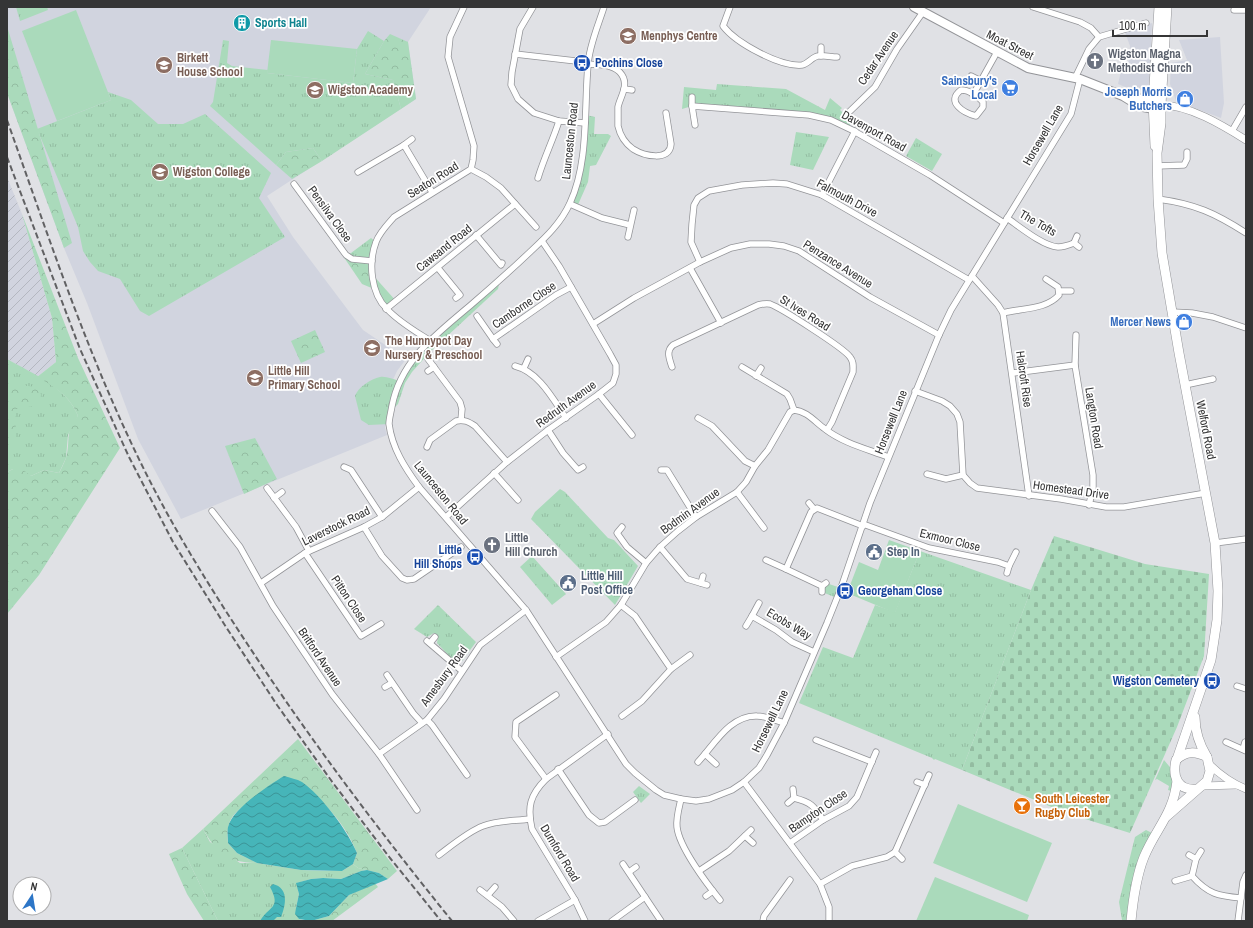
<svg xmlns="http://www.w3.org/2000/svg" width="1253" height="928" font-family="'Archivo Narrow',sans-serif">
<defs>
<pattern id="industrial-furrows" width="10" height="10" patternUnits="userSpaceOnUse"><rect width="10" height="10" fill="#d1d4df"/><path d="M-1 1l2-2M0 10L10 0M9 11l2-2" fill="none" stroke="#b4b7c0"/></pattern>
<pattern id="grass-tufts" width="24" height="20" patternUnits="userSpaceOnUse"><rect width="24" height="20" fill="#aadabb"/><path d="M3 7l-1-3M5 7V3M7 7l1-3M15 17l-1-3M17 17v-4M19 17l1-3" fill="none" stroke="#93bca1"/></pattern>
<pattern id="forest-crowns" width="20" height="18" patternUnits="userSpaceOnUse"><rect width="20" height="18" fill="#aadabb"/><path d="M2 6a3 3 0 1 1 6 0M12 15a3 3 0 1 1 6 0" fill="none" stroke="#93bca1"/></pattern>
<pattern id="cemetery-stones" width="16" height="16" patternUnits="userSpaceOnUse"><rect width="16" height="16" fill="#aadabb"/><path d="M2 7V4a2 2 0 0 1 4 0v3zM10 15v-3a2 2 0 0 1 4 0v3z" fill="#93bca1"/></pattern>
<pattern id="water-waves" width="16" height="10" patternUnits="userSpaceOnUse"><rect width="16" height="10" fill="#46b5b9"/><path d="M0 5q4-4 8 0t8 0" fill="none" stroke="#3b9497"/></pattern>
</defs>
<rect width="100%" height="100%" fill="#e0e1e5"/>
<!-- built -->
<g fill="#d1d4df">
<path d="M7 7H431L408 42 416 99 267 196 293 237 363 330 406 359 397 371 391 384 387 403 385 428 387 435 181 519 138 439 87 303 64 248 7 93Z"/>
<path d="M1152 23 1149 86H1141L1137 92 1118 84 1123 63 1129 61 1130 46 1125 32Z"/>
<path d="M1220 37 1224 103 1221 118 1176 101 1170 84 1171 63 1187 60 1179 40Z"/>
</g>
<!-- industrial -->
<path fill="url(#industrial-furrows)" d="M7 177 22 214 52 318 56 362 37 377 7 359Z"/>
<!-- grass -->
<g fill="url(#grass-tufts)">
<path d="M16 7H47L48 10 20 21Z"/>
<path d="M368 31 384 41 365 74 393 80 401 109 322 161 313 148 286 152 276 165 210 106 213 102 223 40 229 41 227 63 232 66 268 70 267 73 353 83 357 49Z"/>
<path d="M717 84 786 89 825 110 830 98 842 108 840 110 852 121 848 128 809 115 692 106 682 109 684 87 716 90Z"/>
<path d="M108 92 131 100 158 124H183L205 114 271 173 259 198 285 237 149 316 140 311 120 279 98 271 90 262 83 251 78 227 37 129 111 100Z"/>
<path d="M586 115 595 117 594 134H608L611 136 596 165 590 166 588 182 577 207 570 204 576 188Z"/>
<path d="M796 132 829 137 813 170 790 165Z"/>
<path d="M916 138 942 154 932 171 906 156Z"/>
<path d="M371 238 376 242 372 261 346 255 351 253Z"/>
<path d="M372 274 396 301 386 309 374 289Z"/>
<path d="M500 280 498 289 430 352 412 372 405 383 398 404 391 411 389 424 369 425 361 420 355 396C358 387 371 379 380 377 386 376 393 379 399 381L418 353Z"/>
<path d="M7 359C33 374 67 387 78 416L68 435 66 458 59 473 44 470 31 476 13 469 7 472Z"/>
<path d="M560 489 565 492 608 538 614 540 638 566 615 605 531 519 535 512Z"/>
<path d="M920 551 1031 590 962 770 935 759 934 760 932 758 799 703 823 647 853 658 875 605 895 612Z"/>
<path d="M532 556 566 594 552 605 520 567Z"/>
<path d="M826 583 841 588 837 598 822 592Z"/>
<path d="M438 605 476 642 462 661H454L437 643 438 637 434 633 427 637 414 629Z"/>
<path d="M1164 760 1174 772 1175 792 1168 790 1169 786 1157 779 1155 780Z"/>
<path d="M639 786 650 794 641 803 633 792Z"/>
<path d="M203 829 210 842 240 863H257L301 870 324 871H342L353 864 358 868 367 870 361 871 341 879 323 878 311 879 297 883 299 894 296 908 299 919 306 921H218L182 848Z"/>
<path d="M1146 830 1156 835 1144 858 1131 921 1122 920 1119 902 1132 849 1135 837Z"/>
</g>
<!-- forest -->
<g fill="url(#forest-crowns)">
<path d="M7 26 72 243 64 248 7 93Z"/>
<path d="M390 34 408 42 416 99 401 109 393 80 365 74 384 41Z"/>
<path d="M313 148 322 161 292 179 276 165 286 152Z"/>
<path d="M22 214 78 358 120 448 39 575 7 614V472L13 469 21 468 31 476 44 470 59 473C61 469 64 463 66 458 71 440 64 433 78 416 70 396 55 387 37 377L56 362 52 318Z"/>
<path d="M346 255 372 261 374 289 362 284 343 256Z"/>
<path d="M315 330 325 352 301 363 291 341Z"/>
<path d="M7 383 35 387 41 394 40 405 16 409C14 420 17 429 16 439L7 441Z"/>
<path d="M255 438 277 479 244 494 225 446Z"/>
<path d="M298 739 397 871 388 879 379 873 358 868 353 864 357 853C346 824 324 802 301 782 282 790 245 800 233 816 227 824 227 834 228 843L237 853 257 863C226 862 218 855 203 829Z"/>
<path d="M182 848 218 921H204L187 894 169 854Z"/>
<path d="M375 883 378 887 332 921H311L329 916 349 895Z"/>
</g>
<!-- cemetery -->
<path fill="url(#cemetery-stones)" d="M1054 536 1145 564 1209 574 1204 656 1177 727 1130 833 1066 813 962 770 1031 590Z"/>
<!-- pitch -->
<g fill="#aadabb">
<path d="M76 10 111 100 57 121 22 31Z"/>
<path d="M271 40 357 49 353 83 267 73Z"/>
<path d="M889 540 920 551 895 613 847 593 859 562 878 570Z"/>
<path d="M958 804 1052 843 1027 902 933 863Z"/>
<path d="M935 877 1029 915 1027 921H916Z"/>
</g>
<!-- water -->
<g fill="url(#water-waves)">
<path d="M284 776C290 778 297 779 302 782 321 795 348 831 357 853L353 864 342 871 301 870 257 863 237 853 228 843C228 838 227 832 228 827 232 809 268 786 284 776Z"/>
<path d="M367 870 379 873 388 879 349 895 329 916 311 921 299 919 295 914 296 908 299 894 296 883 311 879 323 878 341 879 361 871Z"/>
<path d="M273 884C289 888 286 905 281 917H277L273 921H260C268 906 282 909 270 887Z"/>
</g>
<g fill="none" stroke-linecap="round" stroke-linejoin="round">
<defs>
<g id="minor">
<path d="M533 7 520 29 512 72 511 85 518 99 534 113 559 121 585 123"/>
<path d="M604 7C598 26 589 46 588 65 584 109 589 162 570 203 561 223 546 237 530 252 511 270 492 287 472 304 437 334 401 359 392 406 391 412 389 419 389 424 392 448 405 468 419 487L526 610 626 764 635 773 656 790 664 795 681 799 696 801 709 799 732 790 744 782 759 768 767 755 784 723 827 623 841 588 870 503 939 335 951 310 1071 114 1080 79"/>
<path d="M730 7 723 26C736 43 780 67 802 65 808 64 812 57 818 56 823 55 832 57 837 57"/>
<path d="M1033 7 1080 22 1091 28 1099 37"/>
<path d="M1234 10H1246"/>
<path d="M821 47V56"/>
<path d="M515 54 576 61"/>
<path d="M588 64C599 65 615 64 622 75 629 86 620 97 618 107 618 114 618 120 618 126 620 135 626 144 633 149 644 156 670 162 671 144L666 113"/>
<path d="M971 76 981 81"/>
<path d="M1075 78 1089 49 1099 37 1146 23"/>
<path d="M624 89 632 90"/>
<path d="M961 90C969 90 978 96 983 102V107L976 116C964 113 945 102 961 90Z"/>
<path d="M973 95 997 52"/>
<path d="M692 106V97"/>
<path d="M848 113 875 87 897 49 923 12"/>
<path d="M695 125 692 106 809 115 831 120 852 130 930 175 1004 223"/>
<path d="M1232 131 1246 107"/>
<path d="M404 145 412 139"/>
<path d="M1157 166 1184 165 1187 159V152"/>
<path d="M471 169 486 177 501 188 536 227"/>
<path d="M358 172 404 145 432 192"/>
<path d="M538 178C544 158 553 140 559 121"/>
<path d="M294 184 346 255 352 259 372 261"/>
<path d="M822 195 855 131"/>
<path d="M1158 199C1195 204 1215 213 1246 233"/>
<path d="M570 204 602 218 630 225"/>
<path d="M1007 218C1020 227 1043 246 1058 247 1064 247 1069 245 1074 243L1077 236"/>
<path d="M476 235 501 265 502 263"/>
<path d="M628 237 634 210"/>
<path d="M1074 243 1079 247"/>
<path d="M700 262 691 242 692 224 694 205 698 198 709 191 742 185 773 183 787 184 822 195 969 280"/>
<path d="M438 268 460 295 456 298"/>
<path d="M690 268 721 323"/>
<path d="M972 276 998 305 1003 313 1029 496"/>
<path d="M1059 291H1071"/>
<path d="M386 309 515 204"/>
<path d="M1172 312 1192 313 1213 317 1246 328"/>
<path d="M1003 313C1021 308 1046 310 1059 295L1058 287 1046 279"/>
<path d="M477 316 493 339 556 295 571 287"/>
<path d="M593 324 634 298 700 262 731 248 750 244H769L784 246 799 251 870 297 939 335"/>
<path d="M1076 335 1075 365 1093 475V488L1089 505"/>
<path d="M493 339 497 344"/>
<path d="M429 340C415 331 399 322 387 309 371 294 368 263 376 242 379 233 387 225 394 217L471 169 473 160 474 146 448 57 450 37 464 7"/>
<path d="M428 359 460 402 462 409 461 420"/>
<path d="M515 366C539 372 553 399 566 418"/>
<path d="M672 367C669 358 666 351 673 345L758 305C762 304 766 303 770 304 781 308 844 348 850 357 854 362 853 366 853 372L832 422 827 430"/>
<path d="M742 367 787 394 790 399 794 410C807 411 815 422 825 429 843 443 867 449 888 457"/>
<path d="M524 368 528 359"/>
<path d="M428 371 434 367"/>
<path d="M1013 373 1075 365"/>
<path d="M756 376 761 368"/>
<path d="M1185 385 1213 379"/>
<path d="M915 391 942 401 950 406 957 414 960 422 963 475 970 483 977 488 1061 499 1106 507H1124L1206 493"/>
<path d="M599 394 632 435"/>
<path d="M698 418 712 426 745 461 755 466"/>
<path d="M548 430 563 453 578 470 583 467"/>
<path d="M427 447 430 440 456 421C464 419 469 422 475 426L507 462"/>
<path d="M344 467 351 470 382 517"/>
<path d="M661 470H667L696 517"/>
<path d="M494 473 518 500"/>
<path d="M927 474 946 479 963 475"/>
<path d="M267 488 296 527 309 551"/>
<path d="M737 492 764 528"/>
<path d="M274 498 282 492"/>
<path d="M809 503 814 509"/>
<path d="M212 511 240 547 273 606 332 694 379 754 417 810"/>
<path d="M446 517 507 462 548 430 599 394 613 383 616 374V365L610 354 559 266 542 241"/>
<path d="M863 524 929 548 998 562 1009 566 1016 552"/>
<path d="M364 527 382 556 402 578 407 580 414 579 461 547"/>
<path d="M622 527 617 533 627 547 646 563"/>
<path d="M1215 543 1246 539"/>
<path d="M660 547 687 579 707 585"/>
<path d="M305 553 361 636 381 624"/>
<path d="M766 560 786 569 811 512 817 508 863 526"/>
<path d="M786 569 822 586 826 583"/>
<path d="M1007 573 1009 566"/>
<path d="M261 583 305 553 364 527 382 517 419 487"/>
<path d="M701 583 703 576"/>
<path d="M822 586V592"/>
<path d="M621 605 635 616 671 669 642 701 622 716"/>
<path d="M752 616 759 603"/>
<path d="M746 626 752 616 776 630 792 642 814 652"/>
<path d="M427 641 462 671"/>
<path d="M430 643 435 637"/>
<path d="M556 657 606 622 621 605 646 563 660 547 678 531 696 517 737 492 746 482 755 466 768 450 790 412 794 410"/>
<path d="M671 669 690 655"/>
<path d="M387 675 413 713 422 723"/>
<path d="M1237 686 1246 689"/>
<path d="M385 687 392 683"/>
<path d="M427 720 432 725 467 775"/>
<path d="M816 740 872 762"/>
<path d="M1226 742 1246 751"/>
<path d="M1243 749 1245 742"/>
<path d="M379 754 427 720 444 699 480 645 526 610"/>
<path d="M705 754 716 764"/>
<path d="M698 762C714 745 730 715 757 716 766 716 775 720 784 723"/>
<path d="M558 769 589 815 599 823 605 822 635 800"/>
<path d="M546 779 515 737 516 722 556 695"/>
<path d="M744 782 820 884 829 907V921"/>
<path d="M917 782 925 785"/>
<path d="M794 798C811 802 814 806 823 820"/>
<path d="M681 799C679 808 676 818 677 827 679 847 707 884 720 900"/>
<path d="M788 803 794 798 793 789"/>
<path d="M745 836 753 843"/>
<path d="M790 843 823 820 849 806 857 797 876 752"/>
<path d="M1201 851 1196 859 1192 876C1208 894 1218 896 1241 898"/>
<path d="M895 852 902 859"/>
<path d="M439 855C451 846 469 831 483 826 498 820 515 821 530 819"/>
<path d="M1189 855 1196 859"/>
<path d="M623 864 661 921"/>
<path d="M699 871 729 851 751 830"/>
<path d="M629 872 636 867"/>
<path d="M1175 881 1192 876"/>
<path d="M820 884 852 866 887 857 895 852 929 775"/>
<path d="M480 890 502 907 514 921"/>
<path d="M488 895 495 887"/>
<path d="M706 896 713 891"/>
<path d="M538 921 575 900"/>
<path d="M585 921 575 900 532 829C527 807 530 795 546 779L608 734"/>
<path d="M612 921 645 897"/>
<path d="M763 921 764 916 790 880"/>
<path d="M1238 921 1243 882 1246 875"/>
</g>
<g id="tertiary">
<path d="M1161 105C1189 105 1222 125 1246 140"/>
<path d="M1208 763C1219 774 1231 783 1246 789"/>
<path d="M1202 786 1236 785"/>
</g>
<g id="secondary">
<path d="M914 7 1028 68 1080 79 1123 96 1136 104 1143 107 1154 109 1158 107"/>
<path d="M1126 96 1153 101 1159 104"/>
</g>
<g id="primary">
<path d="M1167 7 1161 105V123L1157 153 1158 199 1162 253 1179 353 1215 543 1218 591 1217 620 1211 660 1177 759"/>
<path d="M1155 146 1153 101 1159 7"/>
<path d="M1195 717C1195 732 1199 744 1207 757"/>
<path d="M1167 816 1207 781 1210 771 1207 757C1195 751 1186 751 1176 760 1172 777 1178 791 1197 789"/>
<path d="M1131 921C1133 900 1136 877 1144 857 1156 828 1173 815 1177 781"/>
</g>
</defs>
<!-- minor casing -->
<use href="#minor" stroke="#939498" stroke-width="7"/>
<!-- tertiary casing -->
<use href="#tertiary" stroke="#939498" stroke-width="8"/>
<!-- secondary casing -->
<use href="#secondary" stroke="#939498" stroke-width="10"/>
<!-- primary casing -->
<use href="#primary" stroke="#939498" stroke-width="10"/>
<!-- minor -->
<use href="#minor" stroke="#fff" stroke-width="5.5"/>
<!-- tertiary -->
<use href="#tertiary" stroke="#fff" stroke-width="7"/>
<!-- secondary -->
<use href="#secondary" stroke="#fff" stroke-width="8"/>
<!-- primary -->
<use href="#primary" stroke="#fff" stroke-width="9"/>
<!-- rail -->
<g stroke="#616163" stroke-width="2" stroke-dasharray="6 3" stroke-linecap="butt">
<path d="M7 120C47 232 84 345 136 453 168 520 207 583 248 645 311 741 380 832 452 921"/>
<path d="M7 157 80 349 129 457 173 542 226 627 277 705 333 783 390 858 441 921"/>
</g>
</g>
<!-- icons -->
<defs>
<symbol id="building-disc" viewBox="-11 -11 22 22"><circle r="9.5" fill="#0f9aa8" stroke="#fff"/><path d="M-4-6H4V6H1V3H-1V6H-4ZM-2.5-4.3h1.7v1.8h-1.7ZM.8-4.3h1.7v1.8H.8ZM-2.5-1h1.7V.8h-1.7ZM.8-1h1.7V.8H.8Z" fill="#fff"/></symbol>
<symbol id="school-disc" viewBox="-11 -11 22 22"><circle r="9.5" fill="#8d6e63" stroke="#fff"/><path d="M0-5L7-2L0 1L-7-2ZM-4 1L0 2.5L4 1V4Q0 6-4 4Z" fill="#fff"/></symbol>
<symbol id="church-disc" viewBox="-11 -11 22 22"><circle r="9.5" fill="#6b7280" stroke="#fff"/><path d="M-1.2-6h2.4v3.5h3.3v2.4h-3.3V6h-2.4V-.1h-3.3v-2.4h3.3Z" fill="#fff"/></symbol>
<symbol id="bus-disc" viewBox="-11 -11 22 22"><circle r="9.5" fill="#1a4fb4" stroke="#fff"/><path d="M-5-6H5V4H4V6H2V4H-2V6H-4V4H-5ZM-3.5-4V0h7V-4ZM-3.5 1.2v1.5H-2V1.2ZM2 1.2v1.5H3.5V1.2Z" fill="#fff"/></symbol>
<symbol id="supermarket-disc" viewBox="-11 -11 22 22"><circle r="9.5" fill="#3f7fe0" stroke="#fff"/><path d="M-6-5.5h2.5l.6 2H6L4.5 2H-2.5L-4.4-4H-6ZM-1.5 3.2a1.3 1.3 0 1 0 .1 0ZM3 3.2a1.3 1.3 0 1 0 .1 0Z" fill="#fff"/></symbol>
<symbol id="shop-disc" viewBox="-11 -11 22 22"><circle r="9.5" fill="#3f7fe0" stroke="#fff"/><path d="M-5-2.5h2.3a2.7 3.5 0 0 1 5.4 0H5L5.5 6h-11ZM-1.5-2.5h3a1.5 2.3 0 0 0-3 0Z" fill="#fff"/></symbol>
<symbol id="civic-disc" viewBox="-11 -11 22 22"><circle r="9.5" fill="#5c6f8a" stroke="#fff"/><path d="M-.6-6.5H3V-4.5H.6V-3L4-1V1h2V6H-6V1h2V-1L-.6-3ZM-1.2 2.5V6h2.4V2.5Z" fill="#fff"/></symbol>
<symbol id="bar-disc" viewBox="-11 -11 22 22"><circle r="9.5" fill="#e8710a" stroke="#fff"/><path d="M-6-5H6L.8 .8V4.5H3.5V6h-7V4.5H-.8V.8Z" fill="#fff"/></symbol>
</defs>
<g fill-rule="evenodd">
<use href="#building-disc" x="232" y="13" width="20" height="20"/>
<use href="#school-disc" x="618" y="26" width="20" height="20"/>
<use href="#church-disc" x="1085" y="51" width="20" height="20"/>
<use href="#bus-disc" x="572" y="53" width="20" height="20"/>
<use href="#school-disc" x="154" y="55" width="20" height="20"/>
<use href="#supermarket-disc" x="1000" y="78" width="20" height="20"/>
<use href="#school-disc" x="305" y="80" width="20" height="20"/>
<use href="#shop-disc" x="1175" y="89" width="20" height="20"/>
<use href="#school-disc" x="150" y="162" width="20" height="20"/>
<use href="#shop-disc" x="1174" y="312" width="20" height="20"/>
<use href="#school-disc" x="362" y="338" width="20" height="20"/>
<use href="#school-disc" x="245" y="368" width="20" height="20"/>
<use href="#church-disc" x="482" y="535" width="20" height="20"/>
<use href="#civic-disc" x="864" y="542" width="20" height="20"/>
<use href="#bus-disc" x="465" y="547" width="20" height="20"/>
<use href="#civic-disc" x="558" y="573" width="20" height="20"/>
<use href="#bus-disc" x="835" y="581" width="20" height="20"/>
<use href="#bus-disc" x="1202" y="671" width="20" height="20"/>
<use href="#bar-disc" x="1012" y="796" width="20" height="20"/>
</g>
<g text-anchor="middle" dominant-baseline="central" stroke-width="3.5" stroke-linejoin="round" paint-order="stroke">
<!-- culture labels -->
<g font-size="12" font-weight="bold" fill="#0d838f" stroke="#fff" text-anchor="start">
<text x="255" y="23">Sports Hall</text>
</g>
<!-- education labels -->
<g font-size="12" font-weight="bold" fill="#785e54" stroke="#fff" text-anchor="start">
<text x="641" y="36">Menphys Centre</text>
<text x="177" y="58">Birkett<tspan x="177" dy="14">House School</tspan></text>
<text x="328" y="90">Wigston Academy</text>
<text x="173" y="172">Wigston College</text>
<text x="385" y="341">The Hunnypot Day<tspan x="385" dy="14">Nursery &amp; Preschool</tspan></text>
<text x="268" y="371">Little Hill<tspan x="268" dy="14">Primary School</tspan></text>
</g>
<!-- street labels -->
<g font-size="12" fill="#353536" stroke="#fff">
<text transform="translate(1010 45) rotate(27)">Moat Street</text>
<text transform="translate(878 58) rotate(-56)">Cedar Avenue</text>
<text transform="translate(874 131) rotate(29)">Davenport Road</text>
<text transform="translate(1043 135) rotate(-60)">Horsewell Lane</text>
<text transform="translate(570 141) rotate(-84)">Launceston Road</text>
<text transform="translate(433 180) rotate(-32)">Seaton Road</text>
<text transform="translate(847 198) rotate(28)">Falmouth Drive</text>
<text transform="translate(330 214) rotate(54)">Pensilva Close</text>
<text transform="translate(1038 223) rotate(30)">The Tofts</text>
<text transform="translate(444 248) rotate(-39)">Cawsand Road</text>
<text transform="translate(838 264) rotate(32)">Penzance Avenue</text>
<text transform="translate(524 305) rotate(-34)">Camborne Close</text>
<text transform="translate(805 313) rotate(32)">St Ives Road</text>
<text transform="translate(1024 379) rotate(82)">Halcroft Rise</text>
<text transform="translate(566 404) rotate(-36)">Redruth Avenue</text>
<text transform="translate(1094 418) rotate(81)">Langton Road</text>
<text transform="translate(891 422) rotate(-68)">Horsewell Lane</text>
<text transform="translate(1206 430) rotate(79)">Welford Road</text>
<text transform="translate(1071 490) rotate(8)">Homestead Drive</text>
<text transform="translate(441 493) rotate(51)">Launceston Road</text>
<text transform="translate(690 511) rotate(-36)">Bodmin Avenue</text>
<text transform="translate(336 526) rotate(-26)">Laverstock Road</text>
<text transform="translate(950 540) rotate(14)">Exmoor Close</text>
<text transform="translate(349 599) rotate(56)">Pitton Close</text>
<text transform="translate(789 624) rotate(31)">Ecobs Way</text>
<text transform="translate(320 657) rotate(56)">Britford Avenue</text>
<text transform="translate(444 676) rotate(-54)">Amesbury Road</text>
<text transform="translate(770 721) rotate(-64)">Horsewell Lane</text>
<text transform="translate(818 811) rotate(-34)">Bampton Close</text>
<text transform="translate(560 853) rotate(59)">Durnford Road</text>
</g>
<!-- worship labels -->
<g font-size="12" font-weight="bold" fill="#5b616d" stroke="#fff" text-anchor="start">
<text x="1108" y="54">Wigston Magna<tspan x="1108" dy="14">Methodist Church</tspan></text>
<text x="505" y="538">Little<tspan x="505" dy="14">Hill Church</tspan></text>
</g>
<!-- transit labels -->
<g font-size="12" font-weight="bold" fill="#164399" stroke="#fff" text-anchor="start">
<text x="595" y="63">Pochins Close</text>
<text x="462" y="550" text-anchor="end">Little<tspan x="462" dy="14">Hill Shops</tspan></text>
<text x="858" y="591">Georgeham Close</text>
<text x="1199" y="681" text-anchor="end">Wigston Cemetery</text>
</g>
<!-- shop labels -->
<g font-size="12" font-weight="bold" fill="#366cbe" stroke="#fff" text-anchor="end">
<text x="997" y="81">Sainsbury's<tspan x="997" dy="14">Local</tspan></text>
<text x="1172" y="92">Joseph Morris<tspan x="1172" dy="14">Butchers</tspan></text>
<text x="1171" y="322">Mercer News</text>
</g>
<!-- service labels -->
<g font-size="12" font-weight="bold" fill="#4e5e75" stroke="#fff" text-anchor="start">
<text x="887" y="552">Step In</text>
<text x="581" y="576">Little Hill<tspan x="581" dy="14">Post Office</tspan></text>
</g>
<!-- food labels -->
<g font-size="12" font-weight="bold" fill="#c56008" stroke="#fff" text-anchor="start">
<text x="1035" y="799">South Leicester<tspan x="1035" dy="14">Rugby Club</tspan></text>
</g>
</g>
<!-- border -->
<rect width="1253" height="928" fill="none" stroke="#353536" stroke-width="16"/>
<!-- north arrow -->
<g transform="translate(32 896) rotate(12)"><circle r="19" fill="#ffffff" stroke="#aeaeaf"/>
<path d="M0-3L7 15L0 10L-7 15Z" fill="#2d76c7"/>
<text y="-6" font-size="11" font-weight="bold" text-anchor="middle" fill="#353536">N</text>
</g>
<!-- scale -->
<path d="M1113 30v6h94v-6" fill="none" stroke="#353536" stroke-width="2"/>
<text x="1119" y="30" font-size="12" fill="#353536" stroke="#ffffff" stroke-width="3" paint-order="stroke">100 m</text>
</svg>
